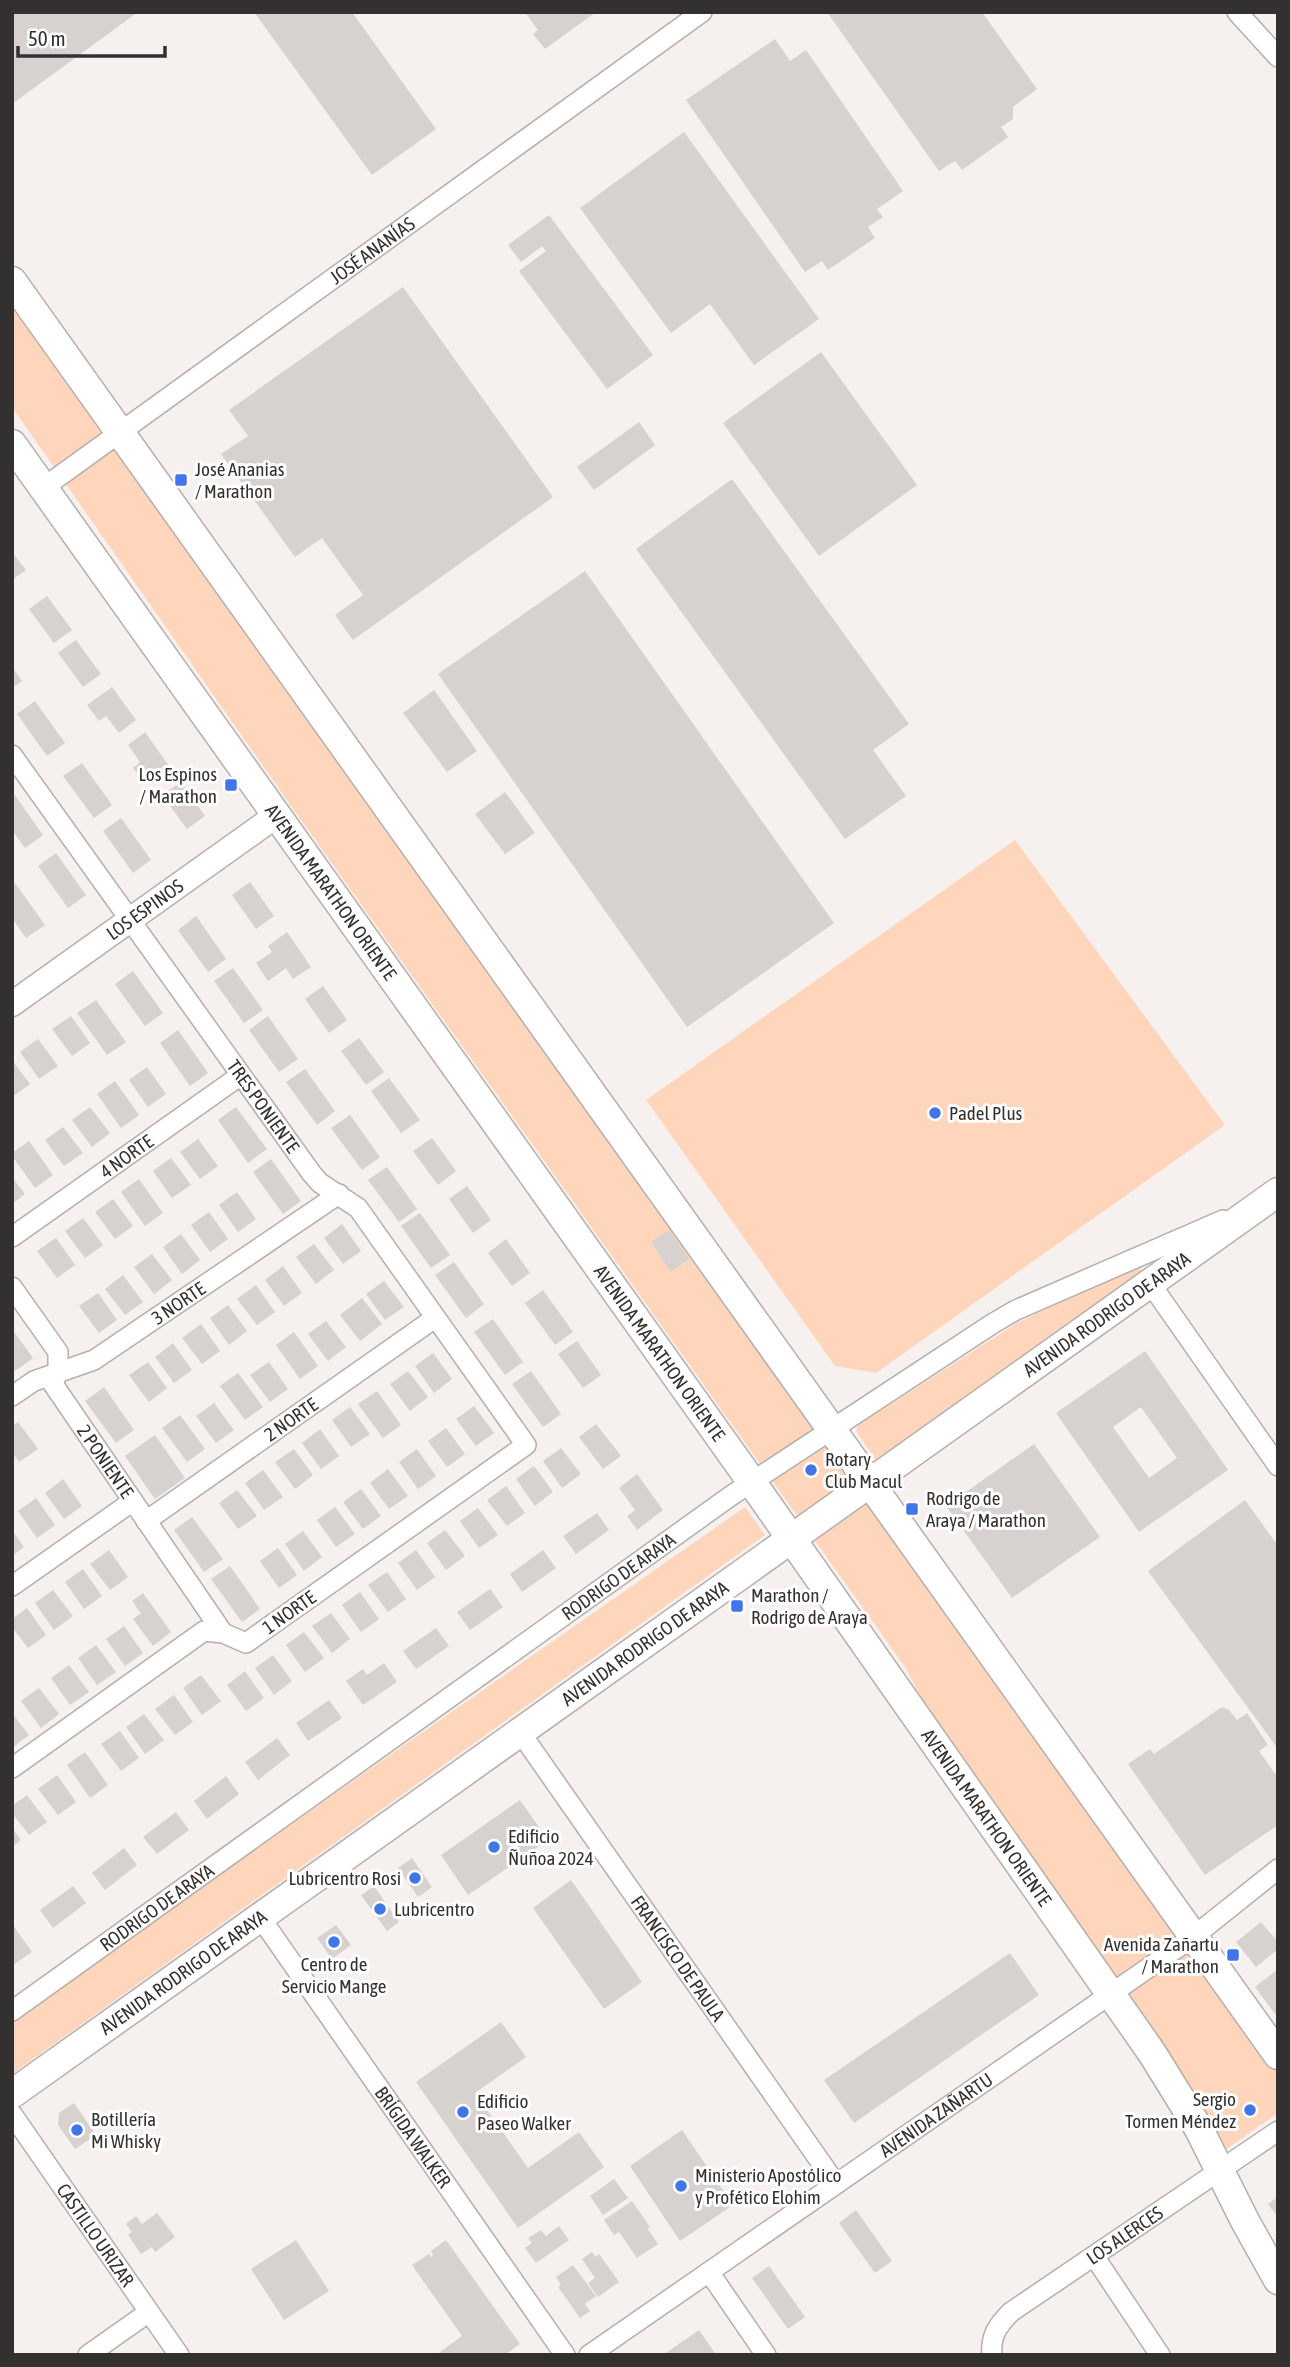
<svg xmlns="http://www.w3.org/2000/svg" width="1290" height="2367" font-family="'Asap Condensed',sans-serif">
<rect width="100%" height="100%" fill="#f6f1ee"/>
<!-- green -->
<g fill="#ffd5bb">
<path d="M12 294 1278 2065V2113L1221 2153 940 1733 905 1667 291 806 12 407Z"/>
<path d="M1015 840 1225 1125 876 1373 835 1366 646 1100Z"/>
<path d="M1137 1264 1144 1275 884 1461 875 1459 856 1431 858 1425 1017 1323Z"/>
<path d="M745 1507 765 1535 12 2074V2019Z"/>
</g>
<!-- building -->
<g fill="#d7d2cf" fill-rule="evenodd">
<path d="M12 12H138L12 104Z"/>
<path d="M254 12H352L436 129 372 175Z"/>
<path d="M525 12H596L545 49 533 34 538 30Z"/>
<path d="M827 12H982L1037 89 1013 107V119L1001 127 1008 137 962 170 955 161 939 171Z"/>
<path d="M775 39 790 61 806 50 903 191 877 209 883 217 868 227 875 238 828 270 822 261 805 272 686 100Z"/>
<path d="M684 132 819 319 754 365 710 304 671 333 580 208Z"/>
<path d="M549 215 653 355 607 389 519 271 546 251 542 246 521 262 508 245Z"/>
<path d="M403 287 553 497 353 640 335 615 363 595 322 538 295 557 221 454 248 436 229 410Z"/>
<path d="M821 352 917 485 819 556 723 423Z"/>
<path d="M639 422 655 445 594 490 577 467Z"/>
<path d="M732 479 909 724 873 750 906 796 845 839 636 549Z"/>
<path d="M12 552 26 570 12 580Z"/>
<path d="M585 571 834 923 687 1027 438 674Z"/>
<path d="M47 596 72 630 54 643 29 609Z"/>
<path d="M76 640 101 674 83 687 58 653Z"/>
<path d="M12 667 22 681 12 688Z"/>
<path d="M112 687 136 720 119 733 106 716 99 721 87 705Z"/>
<path d="M434 690 477 751 447 772 403 713Z"/>
<path d="M35 701 65 743 47 756 17 714Z"/>
<path d="M145 732 169 766 145 784 133 768 140 762 128 745Z"/>
<path d="M82 763 112 805 94 818 63 776Z"/>
<path d="M181 782 205 816 187 829 162 795Z"/>
<path d="M12 791 43 835 25 848 12 830Z"/>
<path d="M505 792 535 833 505 854 475 814Z"/>
<path d="M121 818 151 860 133 873 103 831Z"/>
<path d="M56 853 86 895 68 908 38 866Z"/>
<path d="M250 882 274 916 256 929 232 895Z"/>
<path d="M15 883 45 925 26 938 12 918V884Z"/>
<path d="M196 916 226 959 208 972 178 930Z"/>
<path d="M287 932 311 967 293 979 286 968 268 981 256 963 272 952 268 946Z"/>
<path d="M233 968 263 1010 244 1023 214 981Z"/>
<path d="M133 971 163 1013 145 1026 115 984Z"/>
<path d="M323 986 347 1020 329 1033 305 999Z"/>
<path d="M96 1000 126 1042 107 1055 77 1013Z"/>
<path d="M71 1016 90 1043 72 1056 52 1029Z"/>
<path d="M268 1016 298 1059 279 1072 249 1030Z"/>
<path d="M178 1030 208 1073 190 1086 160 1043Z"/>
<path d="M359 1038 384 1072 366 1085 341 1051Z"/>
<path d="M38 1039 58 1066 39 1079 20 1052Z"/>
<path d="M12 1060 30 1084 12 1097Z"/>
<path d="M147 1067 166 1094 148 1107 129 1080Z"/>
<path d="M305 1069 335 1111 317 1125 286 1082Z"/>
<path d="M389 1078 420 1120 401 1133 371 1091Z"/>
<path d="M115 1081 139 1115 121 1128 97 1094Z"/>
<path d="M90 1107 110 1133 92 1147 72 1120Z"/>
<path d="M236 1107 267 1149 248 1163 218 1120Z"/>
<path d="M350 1115 380 1157 362 1170 331 1128Z"/>
<path d="M63 1127 83 1153 64 1166 45 1140Z"/>
<path d="M432 1138 456 1171 438 1185 413 1151Z"/>
<path d="M198 1139 218 1166 200 1179 180 1152Z"/>
<path d="M29 1141 53 1175 35 1188 12 1156V1153Z"/>
<path d="M171 1158 191 1185 172 1198 153 1171Z"/>
<path d="M271 1159 301 1201 283 1214 253 1172Z"/>
<path d="M387 1167 417 1209 399 1222 368 1180Z"/>
<path d="M12 1177 25 1194 12 1204Z"/>
<path d="M139 1179 163 1213 145 1226 121 1192Z"/>
<path d="M467 1186 491 1220 473 1233 449 1199Z"/>
<path d="M237 1192 256 1219 238 1232 219 1205Z"/>
<path d="M113 1199 133 1226 115 1239 95 1212Z"/>
<path d="M209 1212 228 1239 210 1252 191 1225Z"/>
<path d="M420 1213 450 1255 431 1268 401 1226Z"/>
<path d="M83 1218 103 1245 85 1258 65 1231Z"/>
<path d="M342 1224 361 1251 343 1264 324 1238Z"/>
<path d="M669 1230 689 1259 671 1272 651 1242Z"/>
<path d="M181 1234 200 1260 182 1274 163 1247Z"/>
<path d="M56 1238 75 1265 57 1278 37 1251Z"/>
<path d="M506 1239 530 1273 512 1286 488 1253Z"/>
<path d="M314 1244 334 1270 316 1284 296 1257Z"/>
<path d="M152 1254 172 1280 154 1294 134 1267Z"/>
<path d="M454 1262 484 1304 466 1318 435 1275Z"/>
<path d="M283 1266 302 1293 284 1306 265 1280Z"/>
<path d="M123 1275 143 1302 125 1315 105 1289Z"/>
<path d="M384 1281 404 1307 385 1320 366 1294Z"/>
<path d="M256 1285 275 1312 257 1325 237 1299Z"/>
<path d="M543 1290 573 1332 555 1345 525 1303Z"/>
<path d="M98 1293 117 1320 99 1333 79 1306Z"/>
<path d="M362 1298 382 1324 360 1341 340 1315Z"/>
<path d="M228 1305 247 1331 229 1345 210 1318Z"/>
<path d="M493 1319 523 1362 505 1375 474 1332Z"/>
<path d="M326 1321 346 1347 328 1361 308 1334Z"/>
<path d="M201 1324 220 1351 202 1364 182 1338Z"/>
<path d="M12 1329 33 1358 15 1371 12 1367Z"/>
<path d="M294 1332 318 1366 300 1379 276 1345Z"/>
<path d="M577 1341 601 1375 583 1388 558 1354Z"/>
<path d="M173 1343 192 1370 174 1383 155 1357Z"/>
<path d="M1145 1351 1228 1470 1139 1532 1056 1413ZM1141 1407 1177 1458 1149 1478 1113 1427Z"/>
<path d="M433 1353 452 1379 434 1393 415 1366Z"/>
<path d="M148 1362 167 1388 149 1402 129 1375Z"/>
<path d="M269 1362 288 1389 270 1402 250 1375Z"/>
<path d="M408 1371 428 1397 410 1411 390 1384Z"/>
<path d="M531 1371 561 1414 543 1427 512 1384Z"/>
<path d="M238 1373 263 1407 245 1420 220 1386Z"/>
<path d="M104 1387 134 1430 116 1443 85 1401Z"/>
<path d="M377 1391 401 1425 383 1438 358 1404Z"/>
<path d="M214 1403 234 1430 216 1443 196 1416Z"/>
<path d="M474 1406 494 1433 476 1446 456 1419Z"/>
<path d="M350 1407 370 1434 351 1447 332 1420Z"/>
<path d="M180 1415 205 1449 187 1462 162 1428Z"/>
<path d="M18 1422 38 1449 19 1462 12 1452V1426Z"/>
<path d="M596 1424 621 1456 603 1469 579 1437Z"/>
<path d="M446 1428 465 1454 447 1467 428 1441Z"/>
<path d="M320 1429 339 1456 321 1469 302 1443Z"/>
<path d="M155 1435 185 1478 155 1499 125 1456Z"/>
<path d="M1034 1444 1100 1537 1012 1598 946 1506Z"/>
<path d="M561 1448 581 1474 562 1488 543 1461Z"/>
<path d="M294 1449 313 1475 295 1489 275 1462Z"/>
<path d="M417 1449 436 1476 418 1489 399 1462Z"/>
<path d="M534 1466 553 1492 535 1506 516 1479Z"/>
<path d="M388 1469 408 1496 389 1509 370 1483Z"/>
<path d="M263 1470 283 1497 264 1510 245 1483Z"/>
<path d="M637 1474 663 1510 637 1530 627 1516 635 1510 619 1488Z"/>
<path d="M63 1479 82 1506 64 1519 45 1493Z"/>
<path d="M506 1486 525 1513 507 1526 487 1500Z"/>
<path d="M361 1489 381 1516 363 1529 343 1502Z"/>
<path d="M237 1490 257 1516 238 1529 219 1503Z"/>
<path d="M36 1498 55 1525 37 1538 18 1511Z"/>
<path d="M1245 1500 1278 1546V1749L1148 1571Z"/>
<path d="M335 1507 355 1534 336 1547 317 1520Z"/>
<path d="M478 1508 498 1535 479 1548 460 1521Z"/>
<path d="M597 1513 609 1530 576 1554 563 1536Z"/>
<path d="M192 1517 223 1559 204 1572 174 1530Z"/>
<path d="M12 1530 24 1547 12 1556Z"/>
<path d="M445 1530 465 1556 446 1570 427 1543Z"/>
<path d="M303 1531 322 1557 304 1571 285 1544Z"/>
<path d="M278 1548 297 1575 279 1588 260 1561Z"/>
<path d="M109 1550 128 1577 110 1590 90 1564Z"/>
<path d="M416 1550 435 1577 417 1590 398 1563Z"/>
<path d="M543 1550 556 1568 522 1592 510 1574Z"/>
<path d="M230 1566 260 1609 242 1622 211 1579Z"/>
<path d="M83 1569 102 1596 84 1609 65 1582Z"/>
<path d="M387 1572 406 1599 388 1612 368 1585Z"/>
<path d="M490 1589 503 1607 470 1630 457 1612Z"/>
<path d="M53 1590 73 1616 54 1630 35 1603Z"/>
<path d="M360 1592 379 1619 361 1632 342 1605Z"/>
<path d="M143 1593 171 1632 153 1646 133 1619 141 1613 132 1601Z"/>
<path d="M27 1608 46 1635 28 1648 12 1627V1619Z"/>
<path d="M331 1613 350 1639 332 1653 312 1626Z"/>
<path d="M124 1626 143 1653 125 1666 106 1639Z"/>
<path d="M436 1628 449 1646 416 1669 403 1651Z"/>
<path d="M304 1632 324 1658 305 1672 286 1645Z"/>
<path d="M96 1645 116 1672 97 1685 78 1658Z"/>
<path d="M273 1655 292 1681 274 1695 255 1668Z"/>
<path d="M384 1663 397 1682 363 1705 346 1681 363 1669 367 1675Z"/>
<path d="M69 1665 89 1692 70 1705 51 1678Z"/>
<path d="M245 1671 264 1698 246 1711 227 1685Z"/>
<path d="M201 1675 221 1701 202 1715 183 1688Z"/>
<path d="M39 1688 59 1714 41 1728 21 1701Z"/>
<path d="M174 1695 193 1722 175 1735 155 1709Z"/>
<path d="M329 1700 342 1718 308 1741 296 1723Z"/>
<path d="M1222 1707 1229 1710 1237 1720 1247 1713 1268 1745 1259 1751 1278 1778V1825L1205 1875 1128 1764 1150 1749 1154 1754Z"/>
<path d="M12 1713 29 1735 12 1748Z"/>
<path d="M144 1714 164 1740 145 1754 126 1727Z"/>
<path d="M120 1731 139 1758 121 1771 101 1744Z"/>
<path d="M277 1738 290 1755 258 1780 245 1762Z"/>
<path d="M85 1752 108 1785 90 1798 67 1765Z"/>
<path d="M57 1775 76 1802 58 1815 38 1789Z"/>
<path d="M226 1776 239 1794 207 1819 194 1801Z"/>
<path d="M27 1795 47 1822 29 1835 12 1813V1806Z"/>
<path d="M520 1800 548 1840 468 1895 441 1855Z"/>
<path d="M176 1812 189 1830 157 1854 143 1837Z"/>
<path d="M12 1828 21 1840 12 1847Z"/>
<path d="M124 1848 137 1865 105 1890 92 1873Z"/>
<path d="M412 1858 432 1887 418 1897 398 1868Z"/>
<path d="M571 1880 642 1982 604 2009 533 1908Z"/>
<path d="M73 1886 86 1903 53 1928 40 1910Z"/>
<path d="M374 1886 399 1922 387 1931 361 1895Z"/>
<path d="M1261 1922 1278 1942V1949L1256 1967 1236 1942Z"/>
<path d="M12 1924 32 1952 13 1965 12 1963Z"/>
<path d="M336 1925 351 1945 332 1959 317 1938Z"/>
<path d="M1010 1953 1039 1995 854 2123 824 2080Z"/>
<path d="M1278 1969V2018L1255 1987Z"/>
<path d="M501 2022 526 2057 475 2093 528 2168 579 2132 604 2167 518 2228 416 2082Z"/>
<path d="M74 2103 96 2135 75 2149 58 2125 59 2113Z"/>
<path d="M682 2130 733 2205 680 2241 630 2166Z"/>
<path d="M614 2179 628 2198 603 2215 590 2196Z"/>
<path d="M1278 2197V2217L1268 2204Z"/>
<path d="M632 2201 650 2227 647 2228 658 2244 637 2258 619 2232 614 2235 604 2220Z"/>
<path d="M856 2210 892 2261 875 2273 839 2223Z"/>
<path d="M157 2213 175 2237 155 2252 152 2247 141 2254 128 2235 132 2232 126 2224 136 2216 142 2224Z"/>
<path d="M559 2226 569 2240 536 2263 525 2248 532 2243 528 2238 541 2230 546 2236Z"/>
<path d="M296 2240 329 2291 284 2320 251 2269Z"/>
<path d="M446 2240 520 2344 505 2355H436L462 2336 412 2265 429 2254 431 2257 433 2255 431 2251Z"/>
<path d="M592 2252 596 2257 599 2254 619 2282 598 2297 588 2283 595 2278 582 2259Z"/>
<path d="M573 2265 596 2296 585 2304 590 2311 580 2318 558 2287 561 2285 556 2277Z"/>
<path d="M769 2266 805 2317 788 2329 752 2278Z"/>
<path d="M699 2330 716 2355H663Z"/>
</g>
<g fill="none" stroke-linecap="round" stroke-linejoin="round">
<defs>
<g id="minor">
<path d="M1237 12 1278 57"/>
<path id="s1" d="M43 488 702 12"/>
<path id="s2" d="M12 755 312 1174 320 1183 358 1208 526 1445 246 1643 223 1633 204 1631 12 1768"/>
<path id="s3" d="M12 1237 241 1075"/>
<path d="M1150 1283 1278 1466"/>
<path id="s4" d="M12 1287 58 1352V1372L53 1384 223 1633"/>
<path id="s5" d="M12 1396 34 1381 94 1360 339 1194"/>
<path id="s6" d="M146 1521 435 1318"/>
<path d="M12 1586 133 1501"/>
<path id="s7" d="M520 1732 836 2184"/>
<path id="s8" d="M260 1917 565 2355"/>
<path id="s9" d="M12 2011 732 1495 992 1324 1016 1310 1223 1220"/>
<path id="s10" d="M12 2114 179 2355"/>
<path d="M1094 2256 1160 2355"/>
<path d="M709 2272 766 2355"/>
<path d="M88 2355 149 2312"/>
<path id="s11" d="M589 2355 1193 1937 1278 1869"/>
<path id="s12" d="M992 2355C990 2336 998 2325 1011 2312L1278 2131"/>
</g>
<g id="tertiary">
<path id="s13" d="M12 1004 277 815"/>
</g>
<g id="secondary">
<path d="M12 281 1278 2055"/>
<path id="s14" d="M12 444 739 1464 1152 2053 1199 2129 1245 2221 1278 2280"/>
<path id="s15" d="M12 2094 1278 1192"/>
</g>
</defs>
<!-- minor casing -->
<use href="#minor" stroke="#b4afac" stroke-width="22"/>
<!-- tertiary casing -->
<use href="#tertiary" stroke="#b4afac" stroke-width="27"/>
<!-- secondary casing -->
<use href="#secondary" stroke="#b4afac" stroke-width="31"/>
<!-- minor -->
<use href="#minor" stroke="#fff" stroke-width="19"/>
<!-- tertiary -->
<use href="#tertiary" stroke="#fff" stroke-width="24"/>
<!-- secondary -->
<use href="#secondary" stroke="#fff" stroke-width="28"/>
</g>
<!-- markers -->
<g fill="#4076e6" stroke="#fff" stroke-width="2.5">
<rect x="174" y="473" width="14" height="14" rx="3.5"/>
<rect x="224" y="778" width="14" height="14" rx="3.5"/>
<circle cx="935" cy="1113" r="7"/>
<circle cx="811" cy="1470" r="7"/>
<rect x="905" y="1502" width="14" height="14" rx="3.5"/>
<rect x="730" y="1599" width="14" height="14" rx="3.5"/>
<circle cx="494" cy="1847" r="7"/>
<circle cx="415" cy="1878" r="7"/>
<circle cx="380" cy="1909" r="7"/>
<circle cx="334" cy="1942" r="7"/>
<rect x="1226" y="1948" width="14" height="14" rx="3.5"/>
<circle cx="1250" cy="2110" r="7"/>
<circle cx="463" cy="2112" r="7"/>
<circle cx="77" cy="2130" r="7"/>
<circle cx="681" cy="2186" r="7"/>
</g>
<g text-anchor="middle" dominant-baseline="central" stroke-width="6" stroke-linejoin="round" paint-order="stroke">
<!-- street labels -->
<g font-size="19" fill="#333130" stroke="#fff">
<text stroke="none"><textPath href="#s1" startOffset="406">JOSÉ ANANÍAS</textPath></text>
<text stroke="none"><textPath href="#s14" startOffset="550">AVENIDA MARATHON ORIENTE</textPath></text>
<text stroke="none"><textPath href="#s13" startOffset="163">LOS ESPINOS</textPath></text>
<text stroke="none"><textPath href="#s2" startOffset="432">TRES PONIENTE</textPath></text>
<text stroke="none"><textPath href="#s3" startOffset="140">4 NORTE</textPath></text>
<text stroke="none"><textPath href="#s5" startOffset="192">3 NORTE</textPath></text>
<text stroke="none"><textPath href="#s15" startOffset="1344">AVENIDA RODRIGO DE ARAYA</textPath></text>
<text stroke="none"><textPath href="#s14" startOffset="1116">AVENIDA MARATHON ORIENTE</textPath></text>
<text stroke="none"><textPath href="#s6" startOffset="177">2 NORTE</textPath></text>
<text stroke="none"><textPath href="#s4" startOffset="206">2 PONIENTE</textPath></text>
<text stroke="none"><textPath href="#s9" startOffset="746">RODRIGO DE ARAYA</textPath></text>
<text transform="translate(289 1612) rotate(-35)">1 NORTE</text>
<text stroke="none"><textPath href="#s15" startOffset="777">AVENIDA RODRIGO DE ARAYA</textPath></text>
<text stroke="none"><textPath href="#s14" startOffset="1684">AVENIDA MARATHON ORIENTE</textPath></text>
<text stroke="none"><textPath href="#s9" startOffset="178">RODRIGO DE ARAYA</textPath></text>
<text stroke="none"><textPath href="#s7" startOffset="276">FRANCISCO DE PAULA</textPath></text>
<text stroke="none"><textPath href="#s15" startOffset="210">AVENIDA RODRIGO DE ARAYA</textPath></text>
<text stroke="none"><textPath href="#s11" startOffset="422">AVENIDA ZAÑARTU</textPath></text>
<text stroke="none"><textPath href="#s8" startOffset="268">BRÍGIDA WALKER</textPath></text>
<text stroke="none"><textPath href="#s10" startOffset="147">CASTILLO URIZAR</textPath></text>
<text stroke="none"><textPath href="#s12" startOffset="186">LOS ALERCES</textPath></text>
</g>
<!-- poi labels -->
<g font-size="19" fill="#333130" stroke="#fff" text-anchor="start">
<text x="195" y="469">José Ananias<tspan x="195" dy="22">/ Marathon</tspan></text>
<text x="217" y="774" text-anchor="end">Los Espinos<tspan x="217" dy="22">/ Marathon</tspan></text>
<text x="949" y="1113">Padel Plus</text>
<text x="825" y="1459">Rotary<tspan x="825" dy="22">Club Macul</tspan></text>
<text x="926" y="1498">Rodrigo de<tspan x="926" dy="22">Araya / Marathon</tspan></text>
<text x="751" y="1595">Marathon /<tspan x="751" dy="22">Rodrigo de Araya</tspan></text>
<text x="508" y="1836">Edificio<tspan x="508" dy="22">Ñuñoa 2024</tspan></text>
<text x="401" y="1878" text-anchor="end">Lubricentro Rosi</text>
<text x="394" y="1909">Lubricentro</text>
<text x="1219" y="1944" text-anchor="end">Avenida Zañartu<tspan x="1219" dy="22">/ Marathon</tspan></text>
<text x="334" y="1964" text-anchor="middle">Centro de<tspan x="334" dy="22">Servicio Mange</tspan></text>
<text x="1236" y="2099" text-anchor="end">Sergio<tspan x="1236" dy="22">Tormen Méndez</tspan></text>
<text x="477" y="2101">Edificio<tspan x="477" dy="22">Paseo Walker</tspan></text>
<text x="91" y="2119">Botillería<tspan x="91" dy="22">Mi Whisky</tspan></text>
<text x="695" y="2175">Ministerio Apostólico<tspan x="695" dy="22">y Profético Elohim</tspan></text>
</g>
</g>
<!-- border -->
<rect width="1290" height="2367" fill="none" stroke="#333130" stroke-width="28"/>
<!-- scale -->
<path d="M18 46v10h147v-10" fill="none" stroke="#333130" stroke-width="3.5"/>
<text x="28" y="46" font-size="21" fill="#333130" stroke="#ffffff" stroke-width="5" paint-order="stroke">50 m</text>
</svg>
